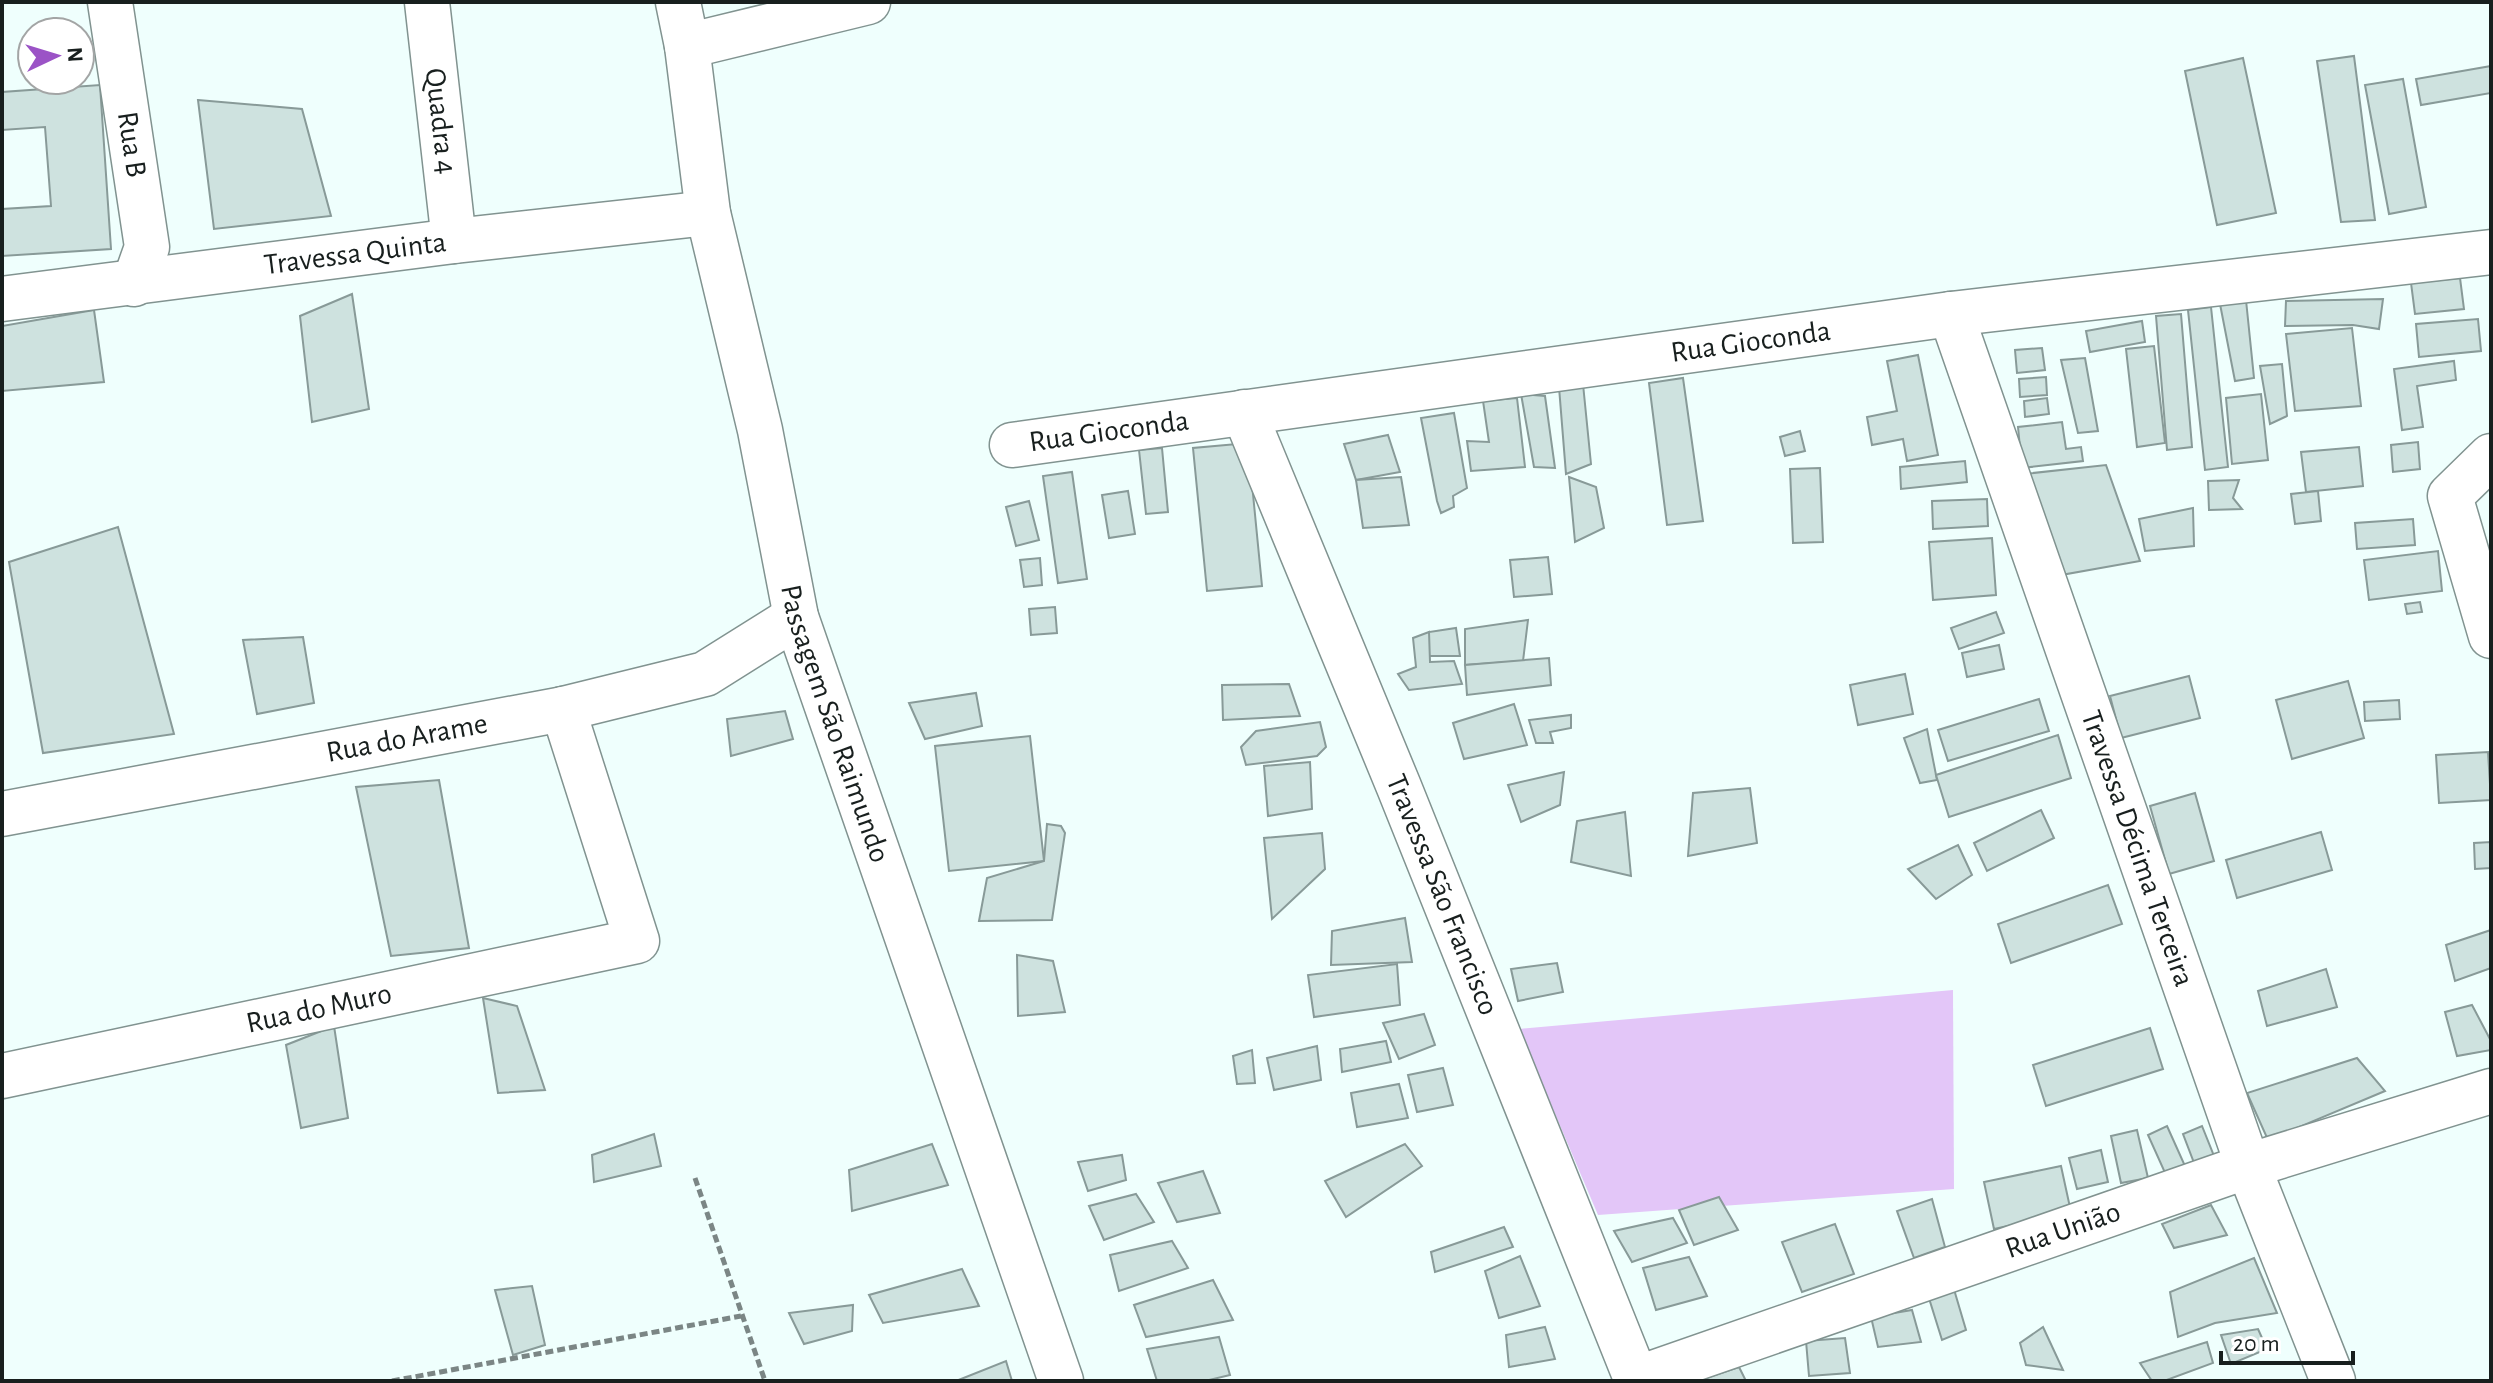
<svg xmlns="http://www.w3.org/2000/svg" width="2493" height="1383" font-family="'Alegreya Sans',sans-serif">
<rect width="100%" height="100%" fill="#effffd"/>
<!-- green -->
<path fill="#e3c6f8" d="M1953 990 1954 1189 1598 1215 1519 1029Z"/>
<!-- building -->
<g fill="#cee2df" stroke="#889a98" stroke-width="2">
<path d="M2354 56 2375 220 2341 222 2317 61Z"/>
<path d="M2243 58 2276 213 2217 225 2185 71Z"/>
<path d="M2491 66V93L2421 105 2416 79Z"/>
<path d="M2403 79 2426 207 2389 214 2365 85Z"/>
<path d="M100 85 111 249 2 256V209L51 206 45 127 2 130V92Z"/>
<path d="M198 100 302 109 331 216 214 229Z"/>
<path d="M2460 278 2464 309 2415 314 2411 283Z"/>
<path d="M352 294 369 409 312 422 300 316Z"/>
<path d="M2383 299 2379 329 2353 325 2285 326 2286 301Z"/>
<path d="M2246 300 2254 378 2235 381 2220 304Z"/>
<path d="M2211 307 2228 467 2205 470 2188 310Z"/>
<path d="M94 310 104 382 2 391V326Z"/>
<path d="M2181 314 2192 447 2167 450 2156 316Z"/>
<path d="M2478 319 2481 351 2419 357 2416 324Z"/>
<path d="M2142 321 2145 342 2090 352 2086 331Z"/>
<path d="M2352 328 2361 406 2295 411 2286 334Z"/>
<path d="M2154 346 2165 443 2137 447 2126 349Z"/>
<path d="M2042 348 2045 370 2017 373 2015 350Z"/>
<path d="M1918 355 1938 455 1907 461 1903 439 1872 445 1867 417 1897 411 1887 361Z"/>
<path d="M2085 358 2098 431 2078 433 2061 360Z"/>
<path d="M2454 361 2456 380 2417 386 2423 427 2402 430 2394 369Z"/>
<path d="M2282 364 2287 416 2270 424 2260 366Z"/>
<path d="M2046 377 2047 395 2020 397 2019 379Z"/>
<path d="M1683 378 1703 521 1667 525 1649 383Z"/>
<path d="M1583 384 1591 464 1566 474 1559 387Z"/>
<path d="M1521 394 1545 396 1555 468 1534 467Z"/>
<path d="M2261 394 2268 460 2232 464 2226 398Z"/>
<path d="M1517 398 1525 467 1471 471 1467 441 1489 442 1483 401Z"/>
<path d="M2047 398 2049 414 2025 417 2024 401Z"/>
<path d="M1454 413 1467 488 1453 496 1454 507 1441 513 1437 501 1421 418Z"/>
<path d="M2062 422 2066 449 2081 447 2083 461 2022 468 2018 427Z"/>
<path d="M1800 431 1805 451 1785 456 1780 437Z"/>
<path d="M1388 435 1400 472 1356 480 1344 444Z"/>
<path d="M2418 442 2420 469 2393 472 2391 445Z"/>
<path d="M1248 443 1262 586 1207 591 1193 448Z"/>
<path d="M2359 447 2363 486 2306 492 2301 452Z"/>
<path d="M1162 448 1168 512 1146 514 1139 450Z"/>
<path d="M1965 461 1967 482 1901 489 1900 467Z"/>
<path d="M2106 465 2140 561 2061 575 2024 474Z"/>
<path d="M1820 468 1823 542 1793 543 1790 469Z"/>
<path d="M1072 472 1087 579 1058 583 1043 476Z"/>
<path d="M1401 477 1409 525 1363 528 1356 480Z"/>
<path d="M1569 477 1596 487 1604 528 1575 542Z"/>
<path d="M2239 480 2233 498 2242 509 2209 510 2208 481Z"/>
<path d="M1128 491 1135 534 1109 538 1102 495Z"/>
<path d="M2318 491 2321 521 2295 524 2291 494Z"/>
<path d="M1987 499 1988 526 1933 529 1932 501Z"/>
<path d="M1029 501 1039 540 1016 546 1006 507Z"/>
<path d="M2193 508 2194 546 2145 551 2139 519Z"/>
<path d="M2413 519 2415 545 2357 549 2355 523Z"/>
<path d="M118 527 174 734 43 753 9 562Z"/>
<path d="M1992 538 1996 595 1933 600 1929 542Z"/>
<path d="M2438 551 2442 591 2369 600 2364 560Z"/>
<path d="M1548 557 1552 594 1514 597 1510 560Z"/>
<path d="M1040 558 1042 585 1024 587 1020 560Z"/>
<path d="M2420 602 2422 612 2407 614 2405 604Z"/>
<path d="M1055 607 1057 633 1031 635 1029 609Z"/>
<path d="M1996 612 2004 633 1959 649 1951 628Z"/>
<path d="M1528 620 1523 661 1465 665V629Z"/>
<path d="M1456 628 1460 656H1429V632Z"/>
<path d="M1429 632 1430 662 1454 661 1462 684 1409 690 1398 674 1416 667 1413 638Z"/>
<path d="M303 637 314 703 257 714 243 640Z"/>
<path d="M1999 645 2004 669 1967 677 1962 653Z"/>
<path d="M1549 658 1551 685 1467 695 1465 665Z"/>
<path d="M1905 674 1913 714 1858 725 1850 685Z"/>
<path d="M2189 676 2200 718 2121 738 2110 696Z"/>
<path d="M2348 681 2364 738 2292 759 2276 700Z"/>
<path d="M1289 684 1300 716 1223 720 1222 685Z"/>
<path d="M976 693 982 726 925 739 909 703Z"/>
<path d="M2039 699 2049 731 1948 761 1938 730Z"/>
<path d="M2399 700 2400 719 2365 721 2364 702Z"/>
<path d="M1514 704 1527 745 1464 759 1453 723Z"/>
<path d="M785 711 793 739 731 756 727 719Z"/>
<path d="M1571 715V728L1550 732 1553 743H1536L1529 720Z"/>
<path d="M1320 722 1326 747 1317 756 1246 765 1241 747 1256 731Z"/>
<path d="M1927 729 1937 780 1920 783 1904 738Z"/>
<path d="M2058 735 2071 778 1949 817 1936 775Z"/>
<path d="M1030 736 1044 861 949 871 935 746Z"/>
<path d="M2488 752 2491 800 2439 803 2436 755Z"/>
<path d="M1310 762 1312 809 1268 816 1264 766Z"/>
<path d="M1564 772 1560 805 1521 822 1508 785Z"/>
<path d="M439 780 469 948 391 956 356 787Z"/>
<path d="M1750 788 1757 843 1688 856 1693 793Z"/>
<path d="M2195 793 2214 861 2169 874 2150 806Z"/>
<path d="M2041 810 2054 838 1987 871 1974 843Z"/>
<path d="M1625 812 1631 876 1571 862 1577 821Z"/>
<path d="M1047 824 1061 826 1065 833 1052 920 979 921 987 878 1044 861Z"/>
<path d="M2321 832 2332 870 2237 898 2226 860Z"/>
<path d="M1322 833 1325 869 1272 919 1264 838Z"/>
<path d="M2491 842V868L2475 869 2474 843Z"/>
<path d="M1958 845 1972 875 1936 899 1908 869Z"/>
<path d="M2108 885 2122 924 2011 963 1998 924Z"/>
<path d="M1405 918 1412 962 1331 965 1332 931Z"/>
<path d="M2491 930V968L2455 981 2446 945Z"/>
<path d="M1017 955 1053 961 1065 1012 1018 1016Z"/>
<path d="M1557 963 1563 992 1518 1001 1511 969Z"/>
<path d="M1397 964 1400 1005 1314 1017 1308 975Z"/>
<path d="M2326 969 2337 1007 2267 1026 2258 991Z"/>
<path d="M483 998 517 1006 545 1090 498 1093Z"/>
<path d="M2472 1005 2491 1041V1050L2457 1056 2445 1012Z"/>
<path d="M1424 1014 1435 1045 1399 1059 1383 1023Z"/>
<path d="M334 1026 348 1118 301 1128 286 1045Z"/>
<path d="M2150 1028 2163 1069 2046 1106 2033 1065Z"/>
<path d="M1386 1041 1391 1062 1342 1072 1340 1049Z"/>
<path d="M1317 1046 1321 1080 1274 1090 1267 1058Z"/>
<path d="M1252 1050 1255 1083 1237 1084 1233 1056Z"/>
<path d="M2357 1058 2385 1091 2268 1140 2247 1093Z"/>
<path d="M1443 1068 1453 1105 1417 1112 1408 1075Z"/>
<path d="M1399 1084 1408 1118 1357 1127 1351 1093Z"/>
<path d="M2167 1126 2185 1166 2166 1175 2148 1135Z"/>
<path d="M2202 1126 2216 1161 2196 1168 2183 1134Z"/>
<path d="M2137 1130 2148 1178 2121 1183 2111 1136Z"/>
<path d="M654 1134 661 1166 594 1182 592 1155Z"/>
<path d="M932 1144 948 1185 852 1211 849 1170Z"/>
<path d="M1405 1144 1422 1166 1346 1217 1325 1181Z"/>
<path d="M2101 1150 2108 1182 2077 1189 2069 1158Z"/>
<path d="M1122 1155 1126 1180 1088 1191 1078 1162Z"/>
<path d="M2061 1166 2071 1212 1994 1229 1984 1182Z"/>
<path d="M1203 1171 1220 1213 1177 1222 1158 1183Z"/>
<path d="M1136 1194 1154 1222 1104 1240 1089 1206Z"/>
<path d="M1719 1197 1738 1230 1694 1245 1679 1210Z"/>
<path d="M1932 1199 1945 1247 1914 1258 1897 1211Z"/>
<path d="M2211 1205 2227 1235 2174 1248 2162 1224Z"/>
<path d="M1673 1218 1687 1243 1632 1262 1614 1231Z"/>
<path d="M1835 1224 1854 1274 1802 1292 1782 1242Z"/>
<path d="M1504 1227 1513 1247 1435 1272 1431 1252Z"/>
<path d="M1172 1241 1188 1268 1119 1291 1110 1255Z"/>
<path d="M1520 1256 1540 1306 1499 1318 1485 1271Z"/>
<path d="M1689 1257 1707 1296 1656 1310 1643 1268Z"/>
<path d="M2254 1258 2277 1313 2215 1323 2178 1337 2170 1292Z"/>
<path d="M962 1269 979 1306 883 1323 869 1295Z"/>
<path d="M1213 1280 1233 1320 1146 1337 1134 1305Z"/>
<path d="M532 1286 545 1345 513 1355 495 1290Z"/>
<path d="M1953 1286 1966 1330 1942 1340 1928 1295Z"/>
<path d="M853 1305 852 1331 804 1344 789 1313Z"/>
<path d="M1912 1310 1921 1342 1878 1347 1871 1317Z"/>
<path d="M1545 1327 1555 1359 1509 1367 1506 1335Z"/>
<path d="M2043 1327 2063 1370 2026 1365 2020 1343Z"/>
<path d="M2258 1329 2267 1349 2231 1364 2221 1335Z"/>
<path d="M1219 1337 1230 1375 1205 1381H1157L1147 1349Z"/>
<path d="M1845 1338 1850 1373 1809 1376 1806 1341Z"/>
<path d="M2207 1342 2213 1363 2164 1381H2152L2140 1363Z"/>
<path d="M1006 1361 1012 1381H956Z"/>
<path d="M1739 1367 1746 1381H1697Z"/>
</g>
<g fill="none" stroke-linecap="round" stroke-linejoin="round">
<defs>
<g id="minor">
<path id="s1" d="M110 2 147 247 134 284"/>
<path id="s2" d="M427 2 454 241"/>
<path id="s3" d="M678 2 687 46 708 213 760 430 796 617 1061 1381"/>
<path d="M687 46 868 2"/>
<path id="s4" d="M2 299 454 241 708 213"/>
<path id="s5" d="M1951 314 2248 1166 2333 1381"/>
<path id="s6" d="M1244 412 1399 787 1637 1381"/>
<path id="s7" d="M1012 445 1951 314 2491 252"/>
<path d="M2491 456 2450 496 2491 636"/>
<path id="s8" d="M2 814 563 709 705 674 796 617"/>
<path id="s9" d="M2 1076 637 941 563 709"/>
<path id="s10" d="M1636 1379 2248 1166 2491 1091"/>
</g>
</defs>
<!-- minor casing -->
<use href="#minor" stroke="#819390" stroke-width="47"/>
<!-- path -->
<g stroke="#7b8685" stroke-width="5" stroke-dasharray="8 4" stroke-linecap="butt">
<path d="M695 1178 765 1381"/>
<path d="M392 1381 741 1316"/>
</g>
<!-- minor -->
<use href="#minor" stroke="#fff" stroke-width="44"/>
</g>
<g text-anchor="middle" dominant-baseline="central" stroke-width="6" stroke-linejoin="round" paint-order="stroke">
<!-- street labels -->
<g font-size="30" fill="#181f1e" stroke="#fff">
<text stroke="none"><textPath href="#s2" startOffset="120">Quadra 4</textPath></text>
<text stroke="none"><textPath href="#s1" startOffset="144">Rua B</textPath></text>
<text stroke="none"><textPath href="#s4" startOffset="356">Travessa Quinta</textPath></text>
<text stroke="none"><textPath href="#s7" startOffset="746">Rua Gioconda</textPath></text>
<text stroke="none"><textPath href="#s7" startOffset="98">Rua Gioconda</textPath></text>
<text stroke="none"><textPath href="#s3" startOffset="740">Passagem São Raimundo</textPath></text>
<text stroke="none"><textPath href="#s8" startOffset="412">Rua do Arame</textPath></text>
<text stroke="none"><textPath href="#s5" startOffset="566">Travessa Décima Terceira</textPath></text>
<text stroke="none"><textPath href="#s6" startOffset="522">Travessa São Francisco</textPath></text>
<text stroke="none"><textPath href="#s9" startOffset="324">Rua do Muro</textPath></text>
<text stroke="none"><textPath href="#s10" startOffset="452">Rua União</textPath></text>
</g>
</g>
<!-- border -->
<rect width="2493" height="1383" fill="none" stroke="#181f1e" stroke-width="8"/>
<!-- north arrow -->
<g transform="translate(56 56) rotate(86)"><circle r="38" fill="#ffffff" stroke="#a3a5a5" stroke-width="2"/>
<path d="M0-6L14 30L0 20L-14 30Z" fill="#9b53c6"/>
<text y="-12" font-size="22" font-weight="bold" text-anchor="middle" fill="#181f1e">N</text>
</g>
<!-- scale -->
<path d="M2221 1351v12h132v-12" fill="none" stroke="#181f1e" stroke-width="4"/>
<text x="2233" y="1351" font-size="24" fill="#181f1e" stroke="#ffffff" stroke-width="6" paint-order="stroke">20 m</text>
</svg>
